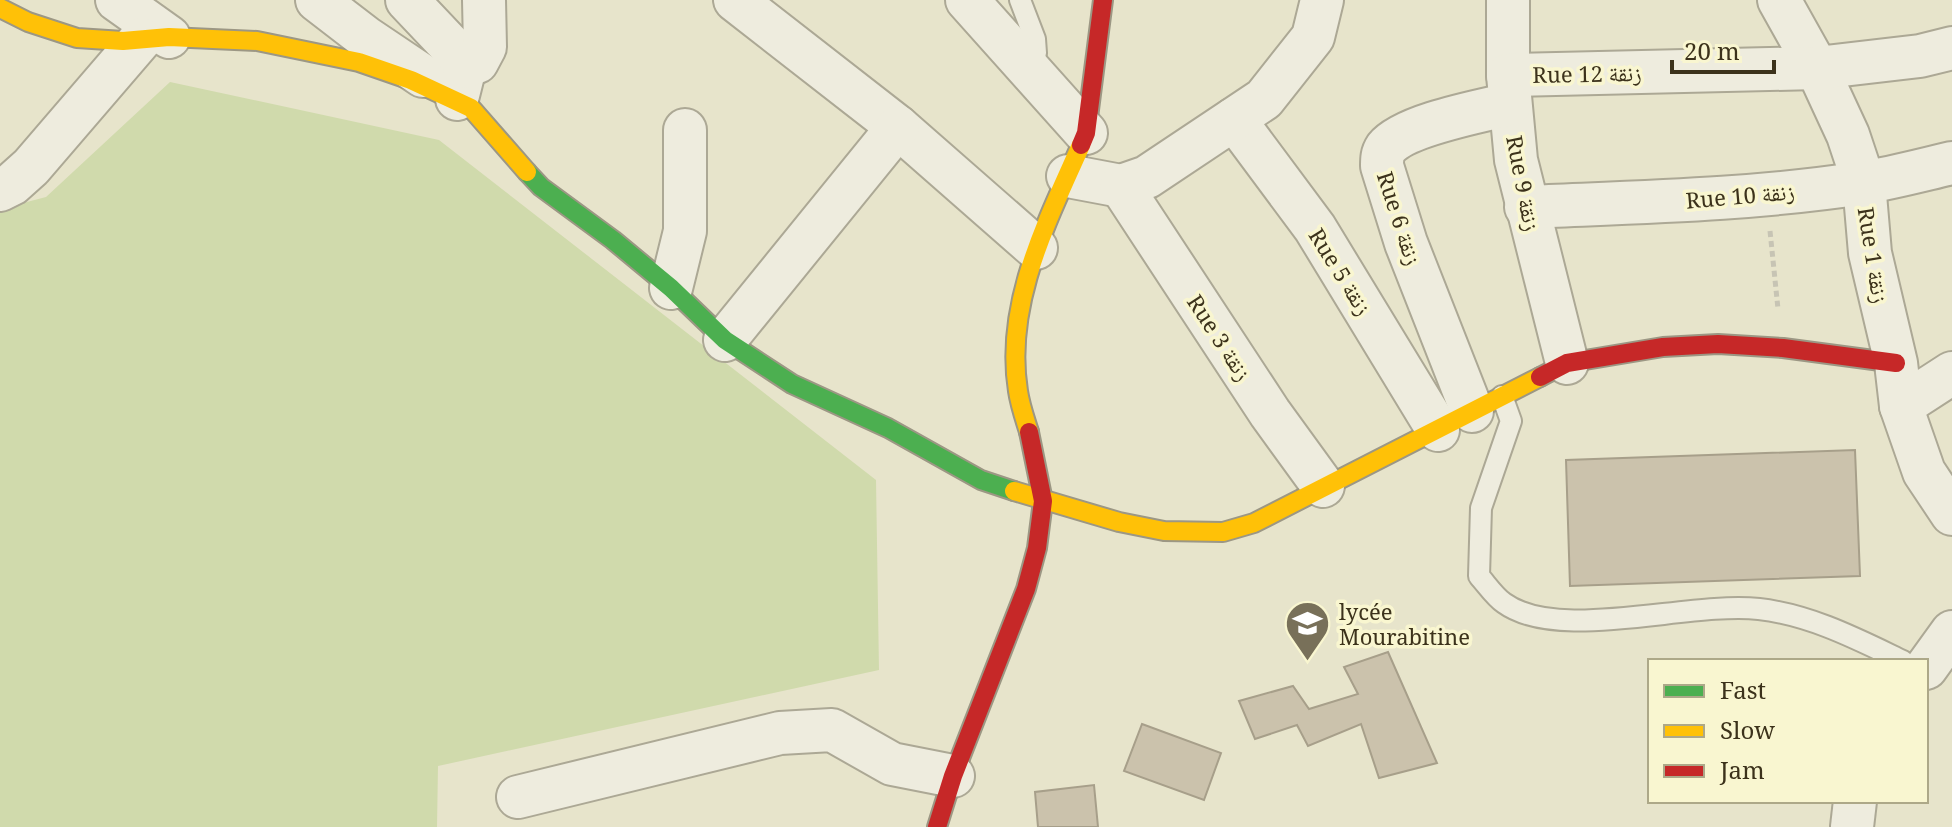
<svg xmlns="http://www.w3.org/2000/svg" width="1952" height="827" font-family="'Noto Serif','Noto Naskh Arabic',serif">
<rect width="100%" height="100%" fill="#e7e4cb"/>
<!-- green -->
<path fill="#d0daac" d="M170 82 439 140 876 480 879 670 438 766 437 827H0V209L46 197Z"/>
<!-- building -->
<g fill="#cbc2ac" stroke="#a79f8a" stroke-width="2">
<path d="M1855 450 1860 576 1570 586 1566 460Z"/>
<path d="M1388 652 1437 763 1379 778 1361 724 1308 746 1297 725 1255 739 1239 701 1293 686 1309 709 1358 694 1344 667Z"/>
<path d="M1142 724 1221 753 1204 800 1124 771Z"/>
<path d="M1094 785 1098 827H1038L1035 792Z"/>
</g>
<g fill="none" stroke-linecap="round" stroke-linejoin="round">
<defs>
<g id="lane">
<path d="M1020 0 1035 39 1036 53 1025 64"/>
<path d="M1502 396 1511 421 1481 508 1479 576C1487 585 1495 597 1504 603 1559 643 1689 601 1759 609 1811 615 1857 639 1903 661"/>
</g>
<g id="street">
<path d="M117 0 169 37"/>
<path d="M317 0 365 37 423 76"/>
<path d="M407 0 460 56 463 75 457 99"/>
<path d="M735 0 898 127 1036 248"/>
<path d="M967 0 1086 133"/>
<path d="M1508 0V75L1516 160 1567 363"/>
<path d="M1779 0 1817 68 1848 135 1864 183 1870 253 1896 363 1901 406 1924 472 1952 514"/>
<path d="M464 67 477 62 485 47 484 0"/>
<path d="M1508 75 1817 68 1920 56 1952 48"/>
<path d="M1234 119 1315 228 1438 430"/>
<path d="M1068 176 1121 186 1147 177 1264 99 1313 37 1322 0"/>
<path d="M1121 186 1270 413 1323 486"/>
<path d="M0 190 12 184 31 167 141 39"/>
<path d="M1526 207C1638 202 1751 200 1862 183 1892 178 1922 170 1952 163"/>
<path d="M671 288 685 231V130"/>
<path d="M725 340 898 127"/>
<path d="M1901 406 1952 373"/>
<path d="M1472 411 1406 243 1382 166C1382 159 1382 154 1386 148 1404 125 1481 111 1510 104"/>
<path d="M1926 668 1952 632"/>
<path d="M518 797 780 733 832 730 892 764 953 776"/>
<path d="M1852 827 1855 801"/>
</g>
<path id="fast" d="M527 172 541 187 613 240 671 288 725 340 792 384 888 428 981 480 1014 491"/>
<g id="slow">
<path d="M0 8 28 22 77 38 123 41 169 37 257 41 359 62 411 80 471 108 527 172"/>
<path d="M1029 432C1025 419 1020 405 1018 391 1004 304 1047 222 1081 145"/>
<path d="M1014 491 1119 522 1164 531 1223 532 1254 523 1540 377"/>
</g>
<g id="jam">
<path d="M1081 145 1086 133 1103 0"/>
<path d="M1540 377 1567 363 1663 347 1718 344 1783 348 1896 363"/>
<path d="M937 827 953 776 1026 589 1037 548 1043 501 1029 432"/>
</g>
</defs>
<!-- lane casing -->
<use href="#lane" stroke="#aca895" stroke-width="24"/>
<!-- street casing -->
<use href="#street" stroke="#aca895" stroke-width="46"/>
<!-- fast casing -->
<use href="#fast" stroke="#9c9784" stroke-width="22"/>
<!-- slow casing -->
<use href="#slow" stroke="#9c9784" stroke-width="22"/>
<!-- jam casing -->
<use href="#jam" stroke="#9c9784" stroke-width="22"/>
<!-- path -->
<path stroke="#c7c4b4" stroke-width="5" stroke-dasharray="6 4" stroke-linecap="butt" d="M1770 231 1778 309"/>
<!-- lane -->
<use href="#lane" stroke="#eeecde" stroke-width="20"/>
<!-- street -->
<use href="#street" stroke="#eeecde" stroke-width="42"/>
<!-- fast -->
<use href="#fast" stroke="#4caf50" stroke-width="18"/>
<!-- slow -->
<use href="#slow" stroke="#ffc107" stroke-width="18"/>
<!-- jam -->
<use href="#jam" stroke="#c62828" stroke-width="18"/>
</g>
<!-- icons -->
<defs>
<symbol id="school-pin" viewBox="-11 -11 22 30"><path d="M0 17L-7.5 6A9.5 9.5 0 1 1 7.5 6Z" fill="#787059" stroke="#f9f6d0"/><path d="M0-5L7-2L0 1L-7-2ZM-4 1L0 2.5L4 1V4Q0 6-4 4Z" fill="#fff"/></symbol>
</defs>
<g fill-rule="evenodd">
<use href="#school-pin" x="1282" y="598" width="51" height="69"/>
</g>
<g text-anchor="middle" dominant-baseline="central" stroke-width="7" stroke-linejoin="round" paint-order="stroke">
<!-- street labels -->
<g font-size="22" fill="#3c321b" stroke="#f9f6d0">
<text transform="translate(1587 73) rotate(-1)">Rue 12 زنقة</text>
<text transform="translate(1524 183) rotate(79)">Rue 9 زنقة</text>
<text transform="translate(1740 195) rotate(-5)">Rue 10 زنقة</text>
<text transform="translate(1400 218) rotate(72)">Rue 6 زنقة</text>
<text transform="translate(1874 255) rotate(81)">Rue 1 زنقة</text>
<text transform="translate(1341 271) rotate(58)">Rue 5 زنقة</text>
<text transform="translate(1220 337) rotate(57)">Rue 3 زنقة</text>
</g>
<!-- poi labels -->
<g font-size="22" fill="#3c321b" stroke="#f9f6d0" text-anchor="start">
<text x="1339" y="611">lycée<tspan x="1339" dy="25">Mourabitine</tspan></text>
</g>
</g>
<!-- legend -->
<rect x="1648" y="659" width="280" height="144" fill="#f9f6d0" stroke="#ada888" stroke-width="2"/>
<rect x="1664" y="685" width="40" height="12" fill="#4caf50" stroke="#ada888" stroke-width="2"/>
<text x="1720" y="699" font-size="24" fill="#3c321b">Fast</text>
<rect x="1664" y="725" width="40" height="12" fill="#ffc107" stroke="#ada888" stroke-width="2"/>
<text x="1720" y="739" font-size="24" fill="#3c321b">Slow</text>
<rect x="1664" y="765" width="40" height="12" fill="#c62828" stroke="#ada888" stroke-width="2"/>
<text x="1720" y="779" font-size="24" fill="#3c321b">Jam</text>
<!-- scale -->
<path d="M1672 60v12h102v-12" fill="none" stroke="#3c321b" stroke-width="4"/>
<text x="1684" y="60" font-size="24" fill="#3c321b" stroke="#f9f6d0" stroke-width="6" paint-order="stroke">20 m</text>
</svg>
